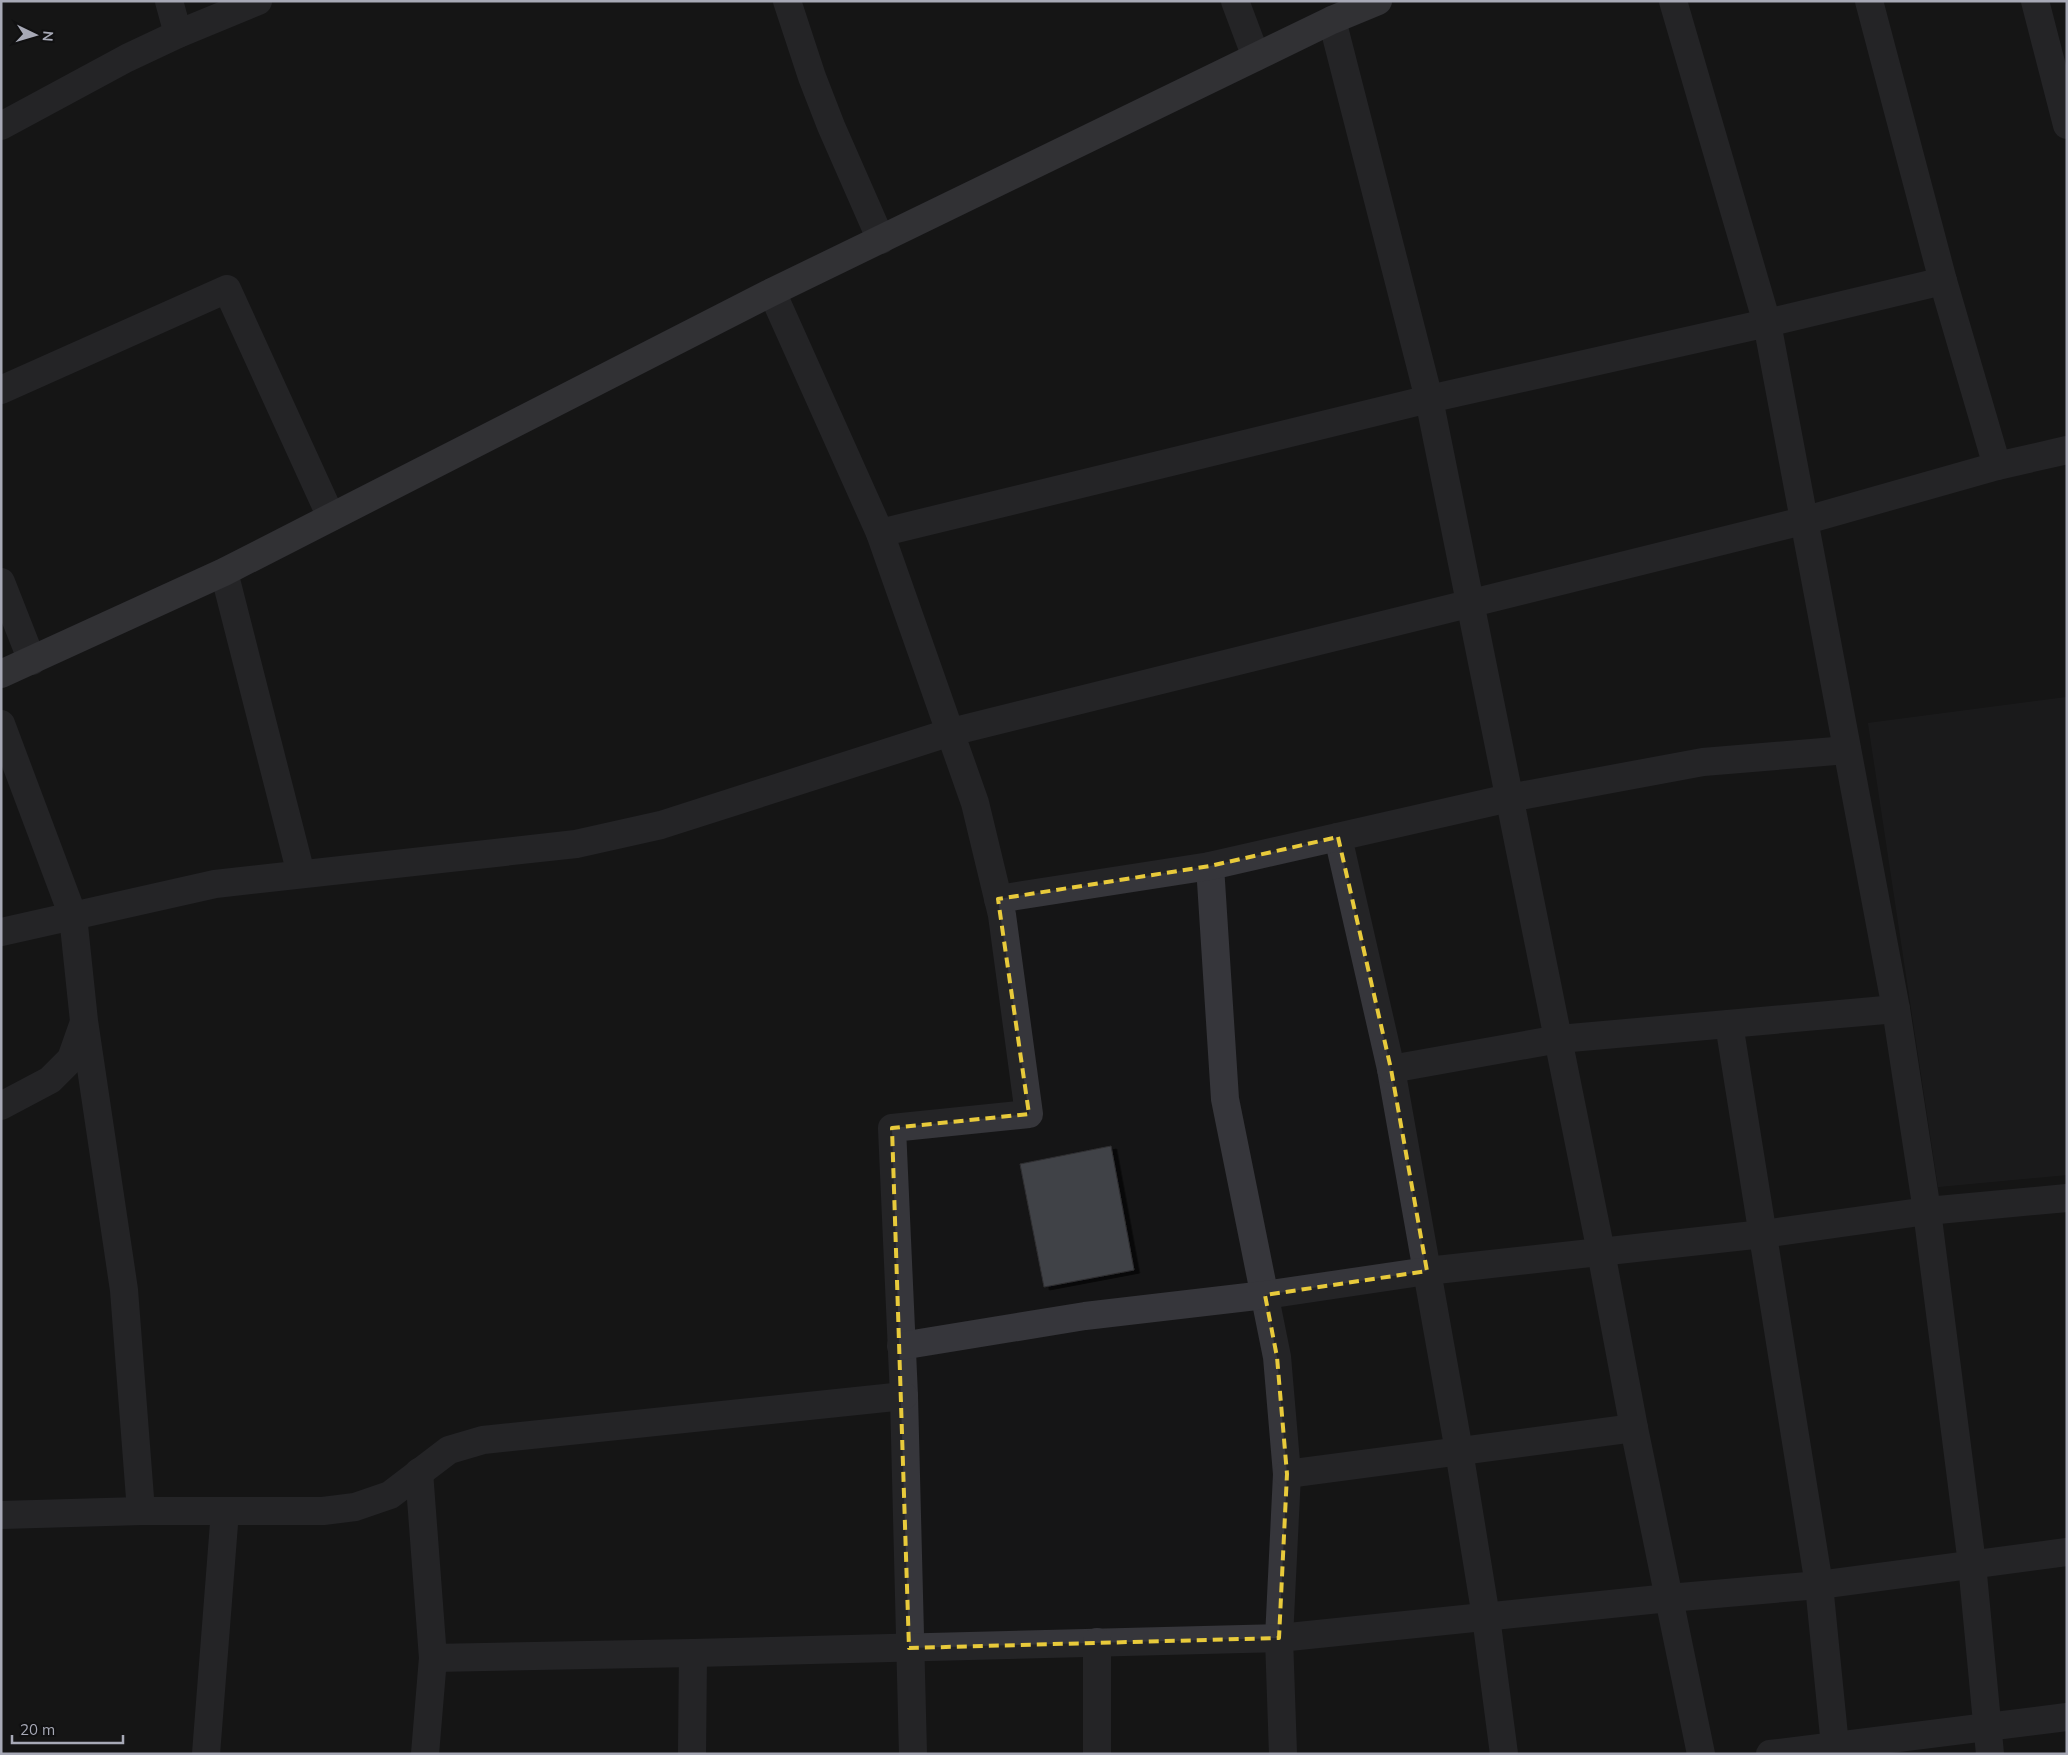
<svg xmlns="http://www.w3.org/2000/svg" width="2068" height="1755" font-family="Mulish,sans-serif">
<defs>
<filter id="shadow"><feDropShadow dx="5.5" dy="3" stdDeviation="0" flood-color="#0009"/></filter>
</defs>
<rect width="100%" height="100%" fill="#151516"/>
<!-- built -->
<path fill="#212123" d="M2067 697V1175L1938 1187 1868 723Z"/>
<!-- building -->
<path fill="#414246" stroke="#2f2f32" filter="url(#shadow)" d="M1111 1146 1134 1270 1044 1287 1020 1164Z"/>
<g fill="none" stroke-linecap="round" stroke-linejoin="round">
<!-- minor -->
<g stroke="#36363b" stroke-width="28">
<path d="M169 1 178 34"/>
<path d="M787 1 812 77 831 126 881 240"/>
<path d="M1235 1 1256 57"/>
<path d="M1673 1 1767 323 1896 1009 1927 1211 1972 1564 1990 1754"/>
<path d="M1869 1 1943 281 1997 466"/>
<path d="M2035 1 2067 125"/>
<path d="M1332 20 1429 399 1601 1252 1634 1428 1701 1754"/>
<path d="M1 126 127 58 178 34 258 1"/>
<path d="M772 292 880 533 975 803 1002 915 1029 1114 892 1128 904 1396 913 1754"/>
<path d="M1 390 227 289 331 517"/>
<path d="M880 533 1429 399 1767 323 1943 281"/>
<path d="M224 572 301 874"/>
<path d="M1 582 32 661"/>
<path d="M1 724 73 916 84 1021 124 1290 141 1511"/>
<path d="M1338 837 1391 1069 1459 1451 1486 1617 1504 1754"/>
<path d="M1210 866 1225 1099 1277 1357 1287 1474 1279 1638 1283 1754"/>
<path d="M998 899 1210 866 1509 798 1703 762 1847 750"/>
<path d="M1 932 215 884 576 844 661 825 951 732 1803 521 1997 466 2067 450"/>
<path d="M1729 1024 1819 1585 1835 1746"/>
<path d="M1391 1069 1559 1039 1896 1009"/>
<path d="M1 1106 50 1080 71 1059 83 1025"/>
<path d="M901 1346 1085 1316 1265 1295 1427 1271 1763 1234 1927 1211 2067 1198"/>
<path d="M419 1472 433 1658 425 1754"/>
<path d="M1287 1474 1634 1428"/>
<path d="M1 1515 141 1511H323L355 1507 390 1495 449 1450 483 1440 904 1396"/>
<path d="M433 1658 693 1653 1279 1638 1669 1598 1819 1585 2067 1552"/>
<path d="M206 1754 225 1511"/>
<path d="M692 1754 693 1653"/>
<path d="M1097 1754V1642"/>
<path d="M1770 1754 2067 1717"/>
</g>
<!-- major -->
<path stroke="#52525a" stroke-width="28" d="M1 674 224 572 772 292 1332 20 1378 1"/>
</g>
<!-- marked area -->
<path d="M0 0H2068V1755H0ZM1338 837 1391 1069 1427 1271 1265 1295 1277 1357 1287 1474 1279 1638 909 1648 892 1128 1029 1114 998 899 1210 866Z" fill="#151516" fill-opacity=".55" fill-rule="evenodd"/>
<path fill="none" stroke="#e8ca3b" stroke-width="4" stroke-dasharray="10 6" stroke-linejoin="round" d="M1338 837 1391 1069 1427 1271 1265 1295 1277 1357 1287 1474 1279 1638 909 1648 892 1128 1029 1114 998 899 1210 866Z"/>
<!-- border -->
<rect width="2068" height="1755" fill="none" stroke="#a7a9b6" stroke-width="5"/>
<!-- north arrow -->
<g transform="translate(35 35) rotate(95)" stroke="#101011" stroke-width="4" paint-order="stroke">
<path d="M0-4L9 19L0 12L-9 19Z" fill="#a7a9b6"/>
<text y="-8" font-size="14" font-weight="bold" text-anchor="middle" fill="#a7a9b6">N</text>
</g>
<!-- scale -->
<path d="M12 1735v8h111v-8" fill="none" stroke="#a7a9b6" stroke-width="2.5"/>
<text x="20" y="1735" font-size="15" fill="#a7a9b6" stroke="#101011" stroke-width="4" paint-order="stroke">20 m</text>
</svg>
